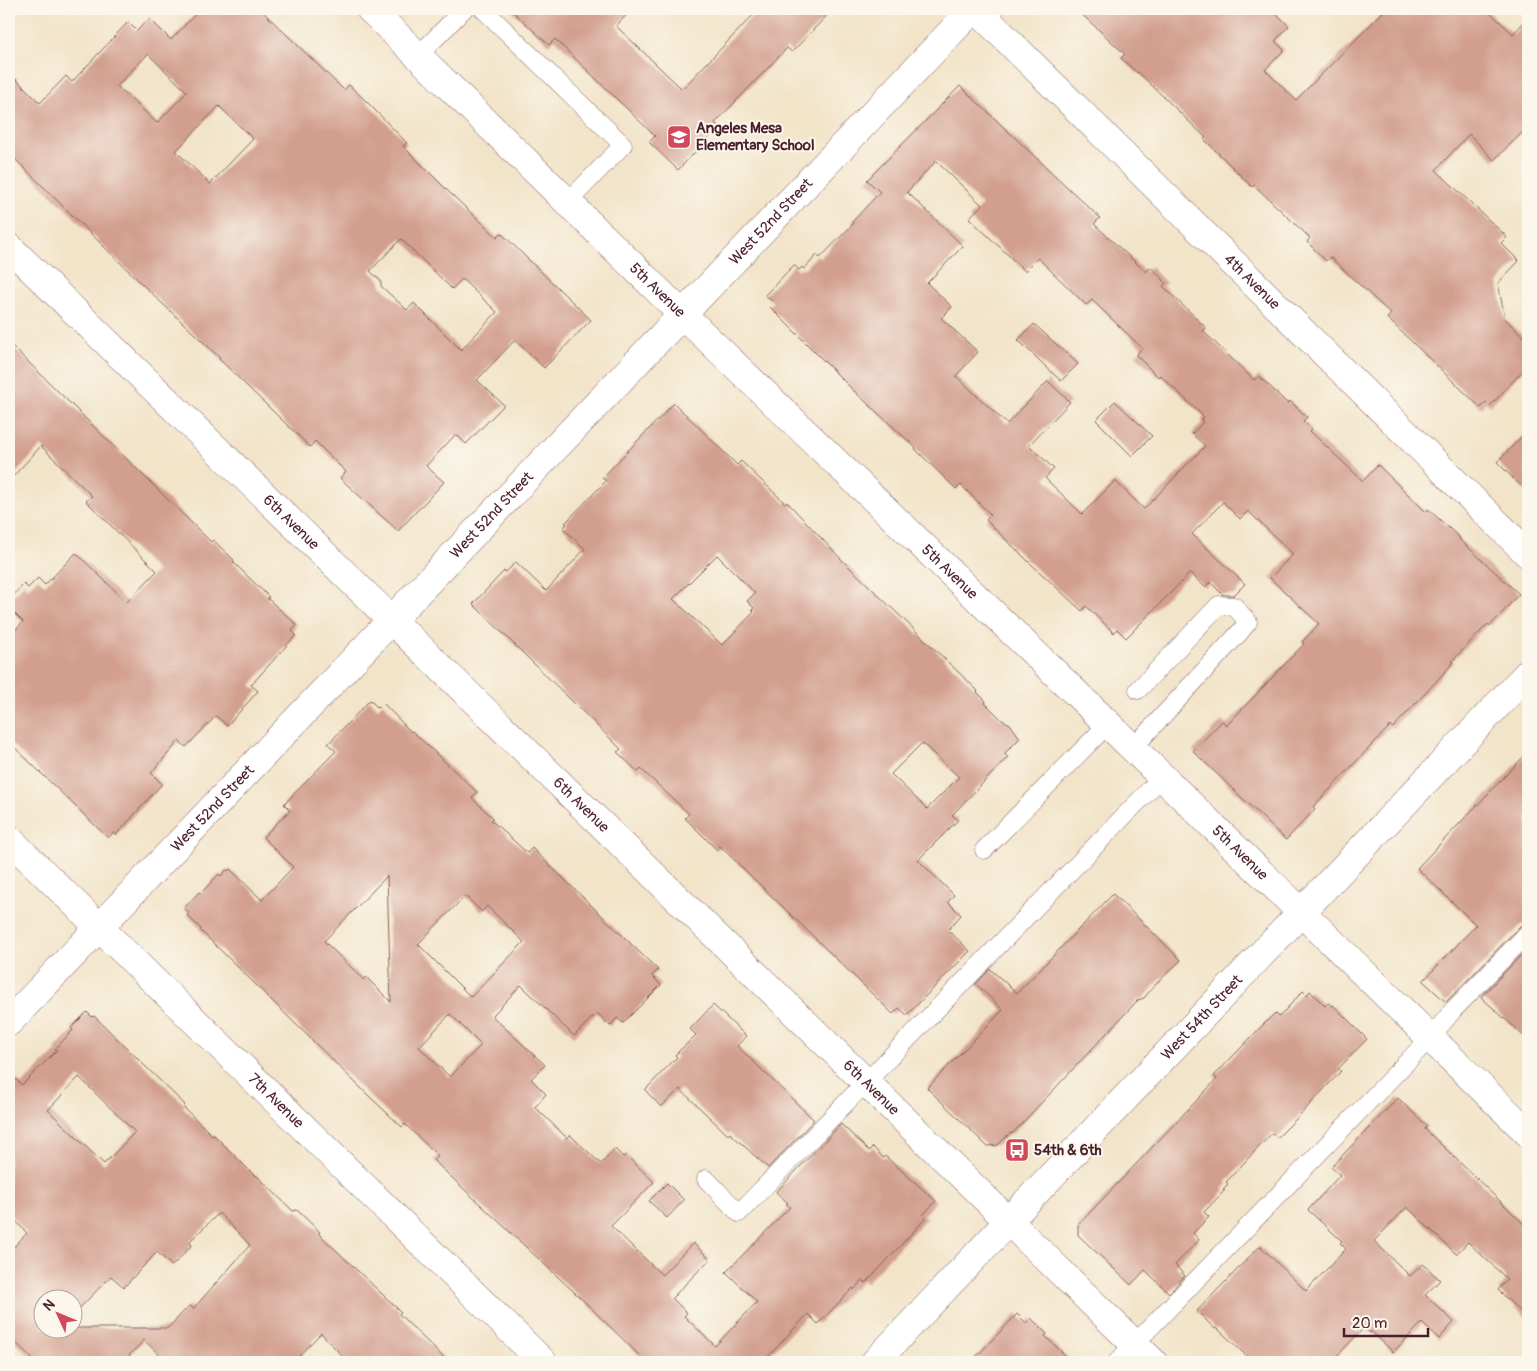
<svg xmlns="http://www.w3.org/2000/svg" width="1537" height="1371" font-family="Pangolin,sans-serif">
<rect width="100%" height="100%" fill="#fbf7ec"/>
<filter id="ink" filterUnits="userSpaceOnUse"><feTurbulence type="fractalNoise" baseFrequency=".02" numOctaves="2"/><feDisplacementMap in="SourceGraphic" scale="10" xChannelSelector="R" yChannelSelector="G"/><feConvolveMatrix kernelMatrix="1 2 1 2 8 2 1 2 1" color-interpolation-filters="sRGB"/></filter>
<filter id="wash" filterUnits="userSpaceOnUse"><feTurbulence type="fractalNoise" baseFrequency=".0096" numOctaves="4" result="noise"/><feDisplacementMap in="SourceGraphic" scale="20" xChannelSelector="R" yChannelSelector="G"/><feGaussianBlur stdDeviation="1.12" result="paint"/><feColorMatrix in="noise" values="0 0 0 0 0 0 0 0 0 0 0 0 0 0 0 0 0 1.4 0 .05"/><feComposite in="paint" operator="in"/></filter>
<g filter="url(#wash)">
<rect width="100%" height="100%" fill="#f2e4c9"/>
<g id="blocks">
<!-- building -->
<g fill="#d29f8e" fill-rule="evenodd">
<path d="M200 9H260L344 90 349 85 365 100 407 143 403 146 450 193 497 237 501 233 591 320 544 368 515 340 477 380 504 405 466 444 456 434 426 466 444 482 398 531 340 478 346 472 315 441 310 447 219 359 220 358 146 288 9 153V72L40 103 66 76 72 82 128 22 137 31 149 18 171 40ZM148 54 187 92 157 123 117 86ZM219 106 253 139 210 184 176 151ZM401 239 452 289 462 279 497 312 461 350 414 303 407 310 381 286V281L370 271Z"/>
<path d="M510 9H632L616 26 682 89 759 9H833L792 52 787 48 715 123 719 127 678 170 649 142 655 136 555 39 549 45Z"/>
<path d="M1076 9H1272L1289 26 1275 41 1284 50 1265 70 1296 100 1386 9H1486L1513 34 1528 18V127L1494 160 1469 134 1436 170 1507 237 1501 243 1519 261 1498 283 1505 319 1528 341V365L1490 406 1486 402 1481 408 1387 318 1391 314 1330 257 1326 261 1307 242 1310 238 1254 185 1252 187 1204 139 1206 138 1138 72 1137 73 1121 58 1125 54Z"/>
<path d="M960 86 1100 218 1094 224 1146 272 1151 267 1166 283 1163 286 1206 328 1203 331 1254 380 1259 376 1288 404 1290 401 1307 417 1303 421 1312 429 1310 431 1363 481 1378 465 1426 512 1428 509 1460 538 1459 539 1519 594 1490 626 1488 624 1452 661 1454 662 1393 728 1390 726 1313 807 1315 809 1286 840 1193 751 1222 721 1227 725 1304 644 1302 642 1319 624 1270 578 1293 554 1248 511 1240 519 1223 502 1192 534 1245 584 1234 595H1223L1210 582 1205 587 1190 573 1126 638 1117 629 1114 633 1086 606 1082 611 1030 563 986 520 991 515 961 485 956 489 915 449 916 448 854 391 769 306 773 302 765 295 794 265 799 270 802 267 804 269 817 255 820 258 853 224 852 222 880 192 867 180ZM936 161 982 205 969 218 1025 271 1038 258 1086 305 1092 300 1142 348 1136 355 1158 377 1160 375 1204 417 1201 420 1203 422 1192 434 1205 446 1144 509 1115 481 1082 514 1045 478 1054 469 1029 445 1070 402 1048 381 1007 424 956 376 978 352 941 318 952 307 927 283 963 246 907 192Z"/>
<path d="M1034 324 1078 364 1061 381 1018 340Z"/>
<path d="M9 343 211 542 213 540 234 560 233 562 269 597 267 598 297 625 292 631 296 635 251 685 258 691 227 726 216 716 186 747 179 741 151 773 162 784 116 835 114 832 108 838 9 742V637L23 622 9 608V600L24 584 28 588 38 578 45 585 76 553 127 602 157 571 86 501 92 496 41 446 9 481Z"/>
<path d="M1115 401 1152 436 1132 456 1096 420Z"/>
<path d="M674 403 737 465 741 461 785 503 787 502 842 560 978 691 977 692 986 701 985 703 1002 720 1010 724 1020 738 1004 754 1008 757 952 815 958 820 918 860 954 895 948 902 961 915 948 930 970 951 907 1015 899 1008 893 1014 720 846 717 850 685 818 689 814 641 769 638 772 617 752 621 749 473 604 504 571 506 572 516 562 546 591 585 549 563 528 567 524 565 523 606 481 602 478ZM717 555 755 593 747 601 754 608 752 610 754 612 722 645 673 599ZM922 743 959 777 927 809 891 774Z"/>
<path d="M1528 430V493L1497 462Z"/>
<path d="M370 700 378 708 383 703 411 732 412 731 477 792 472 798 493 818 491 820 527 853 532 848 658 970 652 976 661 985 623 1023 617 1018 610 1026 597 1013 574 1036 521 985 492 1016 545 1065 531 1079 546 1094 535 1107 567 1138 570 1135 601 1164 615 1149 623 1157 626 1155 654 1182 611 1226 662 1275 693 1243 710 1259 672 1298 687 1313 684 1316 715 1346 757 1302 726 1272 790 1207 786 1204 788 1203 776 1192 841 1124 869 1151 873 1147 883 1158 885 1156 936 1201 923 1215 926 1218 866 1283 862 1280 854 1290 853 1288 818 1324 808 1314 763 1362H646L589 1306 433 1160 438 1156 405 1124 402 1127 370 1097 200 930 201 929 187 915 189 913 184 908 199 892 201 893 219 874 221 876 226 870 228 871 230 869 262 900 293 867 263 837 290 810 284 804 336 751 328 744ZM387 876 391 1002 366 977 364 980 324 941ZM465 896 482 912 487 906 524 942 471 997 418 944ZM450 1014 481 1045 450 1077 419 1047Z"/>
<path d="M1528 752V923L1520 926 1446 1002 1423 981 1476 925 1417 868Z"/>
<path d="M1113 894 1181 960 1154 986 1144 998 1138 1000 1012 1134 1010 1133 998 1145 987 1146 927 1088 1003 1010 976 984 990 969 1017 993Z"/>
<path d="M1528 948V1040L1481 997Z"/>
<path d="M1303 991 1307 995 1310 991 1325 1006 1328 1003 1332 1006 1333 1005 1367 1039 1338 1069 1341 1071 1300 1115 1277 1138 1272 1133 1226 1182 1228 1184 1223 1189 1225 1190 1204 1212 1209 1217 1193 1233 1199 1240 1175 1265 1185 1276 1169 1293 1145 1270 1131 1285 1078 1235V1225L1217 1079 1214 1076 1258 1030 1275 1013 1279 1017Z"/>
<path d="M713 1005 746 1036 737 1046 814 1120 768 1168 730 1133 728 1135 680 1089 661 1107 645 1090 677 1057 675 1055 696 1035 690 1029Z"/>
<path d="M87 1012 92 1017 94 1016 185 1105 183 1107 213 1136 214 1135 255 1176 256 1175 293 1211 297 1210 320 1232 318 1233 401 1312 399 1314 448 1362H348L321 1333 293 1362H167L144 1340 123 1362H36L9 1336V1252L27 1233 9 1214V1073L22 1085 57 1050 55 1049 73 1030 71 1028ZM79 1077 135 1132 104 1164 48 1110ZM219 1213 250 1245 193 1309 190 1305 168 1328H42V1298H72V1316L111 1276 124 1287 157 1252 172 1266 192 1245 189 1242Z"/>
<path d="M1398 1098 1427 1126 1425 1129 1528 1228V1319L1498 1290 1507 1279 1468 1242 1456 1254 1407 1207 1374 1241 1410 1276 1423 1264 1440 1280 1425 1295 1454 1322 1439 1339 1422 1323 1393 1352 1371 1331 1370 1333 1364 1328 1331 1362H1253L1217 1328 1215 1329 1197 1311 1260 1246 1306 1291 1346 1249 1340 1243 1342 1241 1308 1210 1340 1175 1331 1167Z"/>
<path d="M667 1183 684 1200 667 1218 649 1201Z"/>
<path d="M1017 1314 1026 1323 1031 1318 1047 1334 1045 1336 1072 1362H971Z"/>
</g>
</g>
</g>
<g filter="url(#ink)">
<use href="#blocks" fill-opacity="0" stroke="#856462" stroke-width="1"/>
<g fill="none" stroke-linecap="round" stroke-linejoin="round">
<defs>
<g id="lane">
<path d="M483 9 623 145 568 202"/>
<path d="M418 56 464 9"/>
<path d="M1133 748 1240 632 1248 622 1234 606 1219 605 1138 690"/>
<path d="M984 850 1108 724"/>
<path d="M706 1179 739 1213 1162 777"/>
<path d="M1117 1362 1430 1038 1454 1009 1528 933"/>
</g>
<g id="street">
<path id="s1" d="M370 9 682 314 1108 724 1528 1133"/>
<path id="s2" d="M976 9 1528 554"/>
<path id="s3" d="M9 247 1153 1362"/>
<path id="s4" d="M9 839 543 1362"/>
<path id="s5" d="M9 1022 973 9"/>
</g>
<g id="secondary">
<path id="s6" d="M875 1362 1528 673"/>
</g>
</defs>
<!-- lane casing -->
<use href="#lane" stroke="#856462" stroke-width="19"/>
<!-- street casing -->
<use href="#street" stroke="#856462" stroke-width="29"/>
<!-- secondary casing -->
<use href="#secondary" stroke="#856462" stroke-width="29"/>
<!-- lane -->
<use href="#lane" stroke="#fff" stroke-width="18"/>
<!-- street -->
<use href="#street" stroke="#fff" stroke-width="28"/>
<!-- secondary -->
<use href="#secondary" stroke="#fff" stroke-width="28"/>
</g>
</g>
<!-- icons -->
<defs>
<symbol id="school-square" viewBox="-11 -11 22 22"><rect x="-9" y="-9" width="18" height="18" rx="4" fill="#d1495b" stroke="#fbf7ec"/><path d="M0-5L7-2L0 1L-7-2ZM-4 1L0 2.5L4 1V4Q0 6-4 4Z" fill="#fff"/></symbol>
<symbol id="bus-square" viewBox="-11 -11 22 22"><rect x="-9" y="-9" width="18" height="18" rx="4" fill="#d1495b" stroke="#fbf7ec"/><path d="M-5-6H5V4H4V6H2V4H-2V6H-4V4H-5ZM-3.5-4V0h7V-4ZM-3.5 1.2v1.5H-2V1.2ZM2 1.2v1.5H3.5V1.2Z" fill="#fff"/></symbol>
</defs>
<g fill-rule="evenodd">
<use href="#school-square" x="665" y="123" width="28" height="28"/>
<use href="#bus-square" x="1003" y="1136" width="28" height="28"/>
</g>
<g text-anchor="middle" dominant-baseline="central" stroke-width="4" stroke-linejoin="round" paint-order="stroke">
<!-- poi labels -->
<g font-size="15" font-weight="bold" fill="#4a1f2b" stroke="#fbf7ec" text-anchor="start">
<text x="696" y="128">Angeles Mesa<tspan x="696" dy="17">Elementary School</tspan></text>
<text x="1034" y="1150">54th &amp; 6th</text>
</g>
<!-- street labels -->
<g font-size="15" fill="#4a1f2b" stroke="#fbf7ec">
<text stroke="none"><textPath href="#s5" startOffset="1105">West 52nd Street</textPath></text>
<text stroke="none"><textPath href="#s2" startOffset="388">4th Avenue</textPath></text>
<text stroke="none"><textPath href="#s1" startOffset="402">5th Avenue</textPath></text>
<text stroke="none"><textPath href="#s5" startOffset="700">West 52nd Street</textPath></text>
<text stroke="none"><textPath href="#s3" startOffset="394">6th Avenue</textPath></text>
<text stroke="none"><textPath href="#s1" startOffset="808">5th Avenue</textPath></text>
<text stroke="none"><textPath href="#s3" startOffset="799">6th Avenue</textPath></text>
<text stroke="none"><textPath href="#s5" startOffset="295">West 52nd Street</textPath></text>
<text stroke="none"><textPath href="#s1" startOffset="1212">5th Avenue</textPath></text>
<text stroke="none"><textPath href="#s6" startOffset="475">West 54th Street</textPath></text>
<text stroke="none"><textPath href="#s3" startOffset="1204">6th Avenue</textPath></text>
<text stroke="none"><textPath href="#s4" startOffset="374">7th Avenue</textPath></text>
</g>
</g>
<!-- margin -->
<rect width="1537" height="1371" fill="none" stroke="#fbf7ec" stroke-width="30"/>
<!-- north arrow -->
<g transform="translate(58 1314) rotate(314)"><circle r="24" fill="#fbf7ec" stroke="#b4a19f"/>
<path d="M0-4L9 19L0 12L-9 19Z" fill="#d1495b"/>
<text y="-8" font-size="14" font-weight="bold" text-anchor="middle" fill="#4a1f2b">N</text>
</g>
<!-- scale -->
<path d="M1344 1328v8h84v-8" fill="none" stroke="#4a1f2b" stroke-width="2.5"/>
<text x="1352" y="1328" font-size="15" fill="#4a1f2b" stroke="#fbf7ec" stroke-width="4" paint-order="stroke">20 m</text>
</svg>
